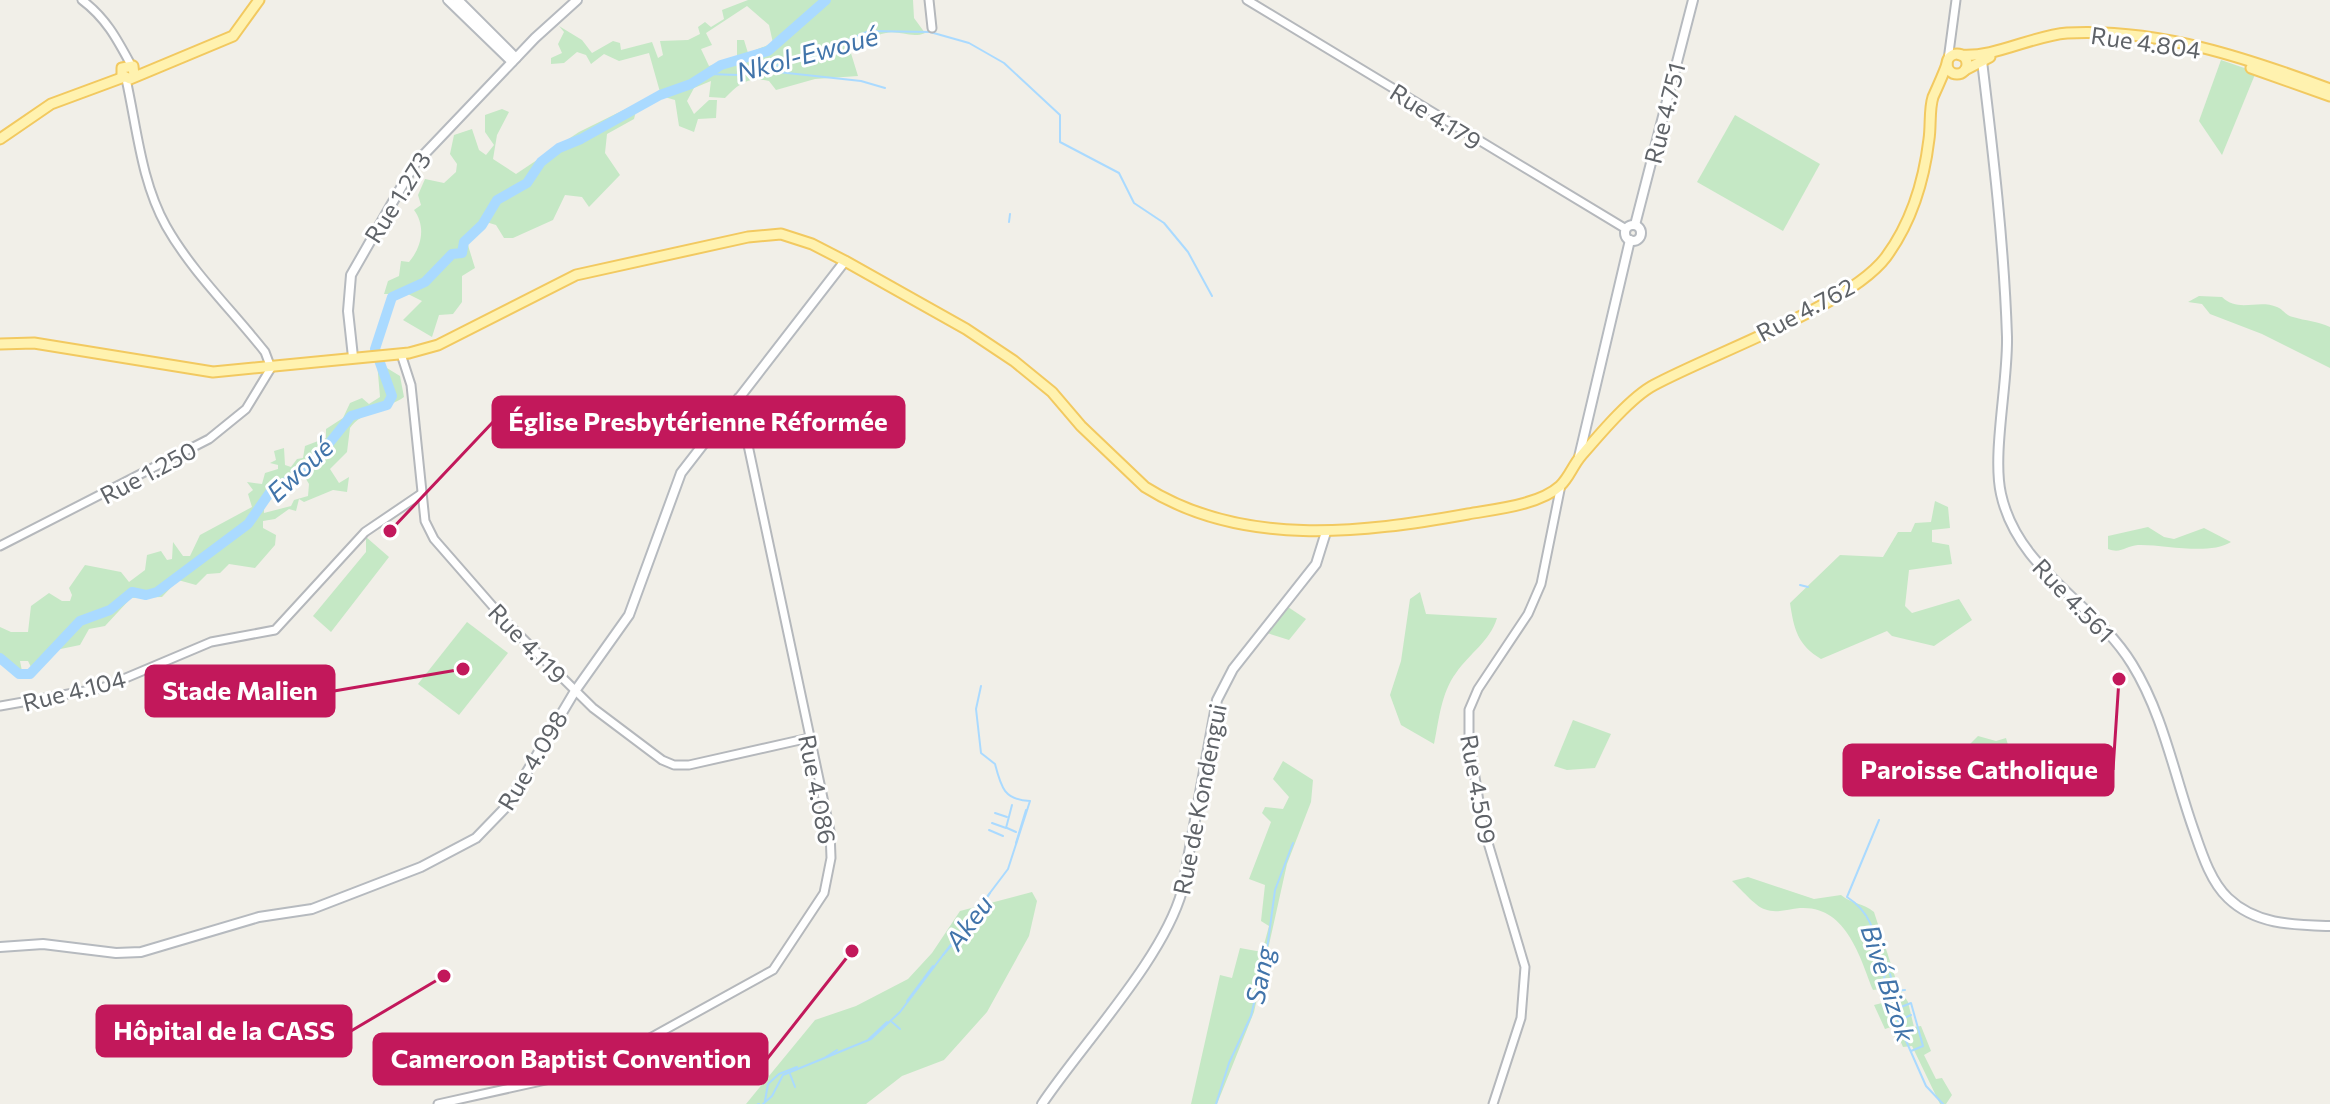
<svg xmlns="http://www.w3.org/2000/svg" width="2330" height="1104" font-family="Commissioner,sans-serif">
<rect width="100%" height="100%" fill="#f1efe8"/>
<!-- green -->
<g fill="#c5e8c5" fill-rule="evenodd">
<path d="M748 0H913L914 18 925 33C912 39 899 30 886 33 874 35 859 44 850 50L858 76 815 79 776 90 769 81C749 76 739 83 725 98L709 97 711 81 694 88 687 101 694 114 709 100H717L716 118 698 119 694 132 679 126 675 100 661 96 636 111 634 119 607 134 605 153 620 175 589 207 582 197 565 195 553 220 513 238H504L496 225 486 222 467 242 475 268 462 276V302L453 314 439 315 432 337 403 320 422 301 408 294H384L388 281 399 276 401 261 409 262C422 247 426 226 414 210L421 205 418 195 425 179 444 183 456 172 457 164 450 154 454 135 472 129 479 150 486 155 494 145 485 132V115L502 109 509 112 497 135 493 159 516 174 579 132 660 92 649 53 619 61 604 54 591 64 586 55 577 52 564 63 551 64V58L562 53 558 44 564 32 559 26 582 40 592 53 613 41 620 43 621 50 652 42 658 58 663 55 660 41 688 40 700 34 698 27 705 22 711 27 724 19 722 10ZM747 6 769 25 773 43 748 53 744 40H737V57L709 66 701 49 712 45 706 33Z"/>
<path d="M2221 60 2256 72 2222 155 2199 121Z"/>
<path d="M1735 115 1820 164 1783 231 1697 182Z"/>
<path d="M2199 296 2222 297C2238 313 2258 299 2277 307 2283 309 2286 316 2293 317 2306 321 2317 321 2330 327V368L2262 334 2210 314 2202 304 2188 302Z"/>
<path d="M377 362 400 376 404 397C387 409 362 411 350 428L347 452 330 469 339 483 349 477 347 492 333 490 304 502 299 499 296 511 289 509 275 519 263 521V528L276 535 275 545 255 568 229 564 220 573 207 574 196 585 178 580 162 597 131 598 105 626 89 629 80 645 46 652 31 667 28 661H20L22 671 19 672 0 656V627L11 632H28L31 606 49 593 62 601H70L72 595 69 588 85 565 121 572 129 582 145 570 147 555 161 551 167 560 172 559 173 542 183 556H190L200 535 252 507 248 494 253 490 247 482 262 484 265 473 278 469V465L270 463 276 460 274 451 284 448 285 465 291 467 297 459 303 458 305 446 326 438V429L343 418 350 403 362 398 369 404 380 397ZM299 473 303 474 309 484 308 496 294 500 291 506 264 513C263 493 286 485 299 473Z"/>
<path d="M1935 501 1948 507 1950 528 1932 530V542L1949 545 1952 564 1909 570 1905 606 1912 613 1959 599 1972 620 1934 646 1892 636 1887 631 1821 659C1798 645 1794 630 1790 603L1840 555 1883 557 1898 532H1911L1915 523 1931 522Z"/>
<path d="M2148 527 2164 537 2174 539 2204 528 2231 542C2208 556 2163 544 2138 545 2126 546 2121 554 2108 549V536Z"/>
<path d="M366 537 389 557 331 632 313 616 366 552Z"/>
<path d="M1420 592 1426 614 1497 618C1490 641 1470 653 1456 673 1441 693 1439 720 1434 744L1401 725 1390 695 1401 661 1410 599Z"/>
<path d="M1288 607 1306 619 1289 640 1267 633Z"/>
<path d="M467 622 508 653 459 715 418 684Z"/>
<path d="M1573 720 1611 734 1595 768 1567 770 1554 766Z"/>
<path d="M1978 736 1996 741 2006 738 2011 755 1999 772 2003 782 2000 788 1991 778 1980 775 1971 781 1967 773 1973 766 1959 755Z"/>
<path d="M1283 761 1313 780 1311 802 1287 864 1254 1012 1217 1104H1191L1220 975 1232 978 1240 948 1262 952 1269 926 1261 921 1265 885 1249 879 1271 822 1262 813 1265 807 1283 809 1289 797 1273 779Z"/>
<path d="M1748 877 1814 899 1841 895C1852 904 1863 903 1874 912L1898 986 1908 1002 1914 1027 1921 1026 1931 1051 1924 1055 1936 1079 1942 1078 1952 1095 1946 1104H1940L1912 1046 1903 1047 1899 1038 1895 1040 1891 1027 1885 1029 1874 1005 1886 1002 1882 989 1873 990C1860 957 1846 905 1800 908 1787 909 1777 914 1764 909 1755 906 1740 888 1732 881Z"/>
<path d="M1032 892 1037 901 1029 936 987 1012 944 1060 902 1076 866 1104H746L815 1020 856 1006 908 979 932 953 960 911Z"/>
</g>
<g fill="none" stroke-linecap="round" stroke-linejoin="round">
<!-- stream -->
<g stroke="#aadaff" stroke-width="2">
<path d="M760 70 861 81 885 88"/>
<path d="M708 74 739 75 810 57 869 31 930 32 969 43 1004 63 1060 115V142L1119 173 1134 203 1164 223 1188 252 1212 296"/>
<path d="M1009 222 1010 214"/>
<path d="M1800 585 1808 587"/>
<path d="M995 813 1007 817"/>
<path d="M1879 820 1847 897C1869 911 1876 932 1879 957L1887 963 1883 984 1907 1043 1926 1086 1943 1104"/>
<path d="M992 823 1006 828 1012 805"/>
<path d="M1007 828 1016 832"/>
<path d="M989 830 1003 836"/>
<path d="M1016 843 1026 810"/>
<path d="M984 902 990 893"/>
<path d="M943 955 962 933"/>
<path d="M1890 974 1895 991 1905 990"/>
<path d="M907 1001 933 966"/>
<path d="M1896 1009 1911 1003 1923 1046 1911 1051"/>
<path d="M1900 1020 1911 1015"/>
<path d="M892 1022 900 1029"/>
<path d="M869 1039 887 1022"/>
<path d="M826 1057 837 1050"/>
<path d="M790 1074 795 1087"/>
<path d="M765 1101 768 1084 779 1074 797 1067"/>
<path d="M758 1104H759"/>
<path d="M763 1104 772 1096 783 1075 871 1039 900 1012 1008 869 1030 801C1004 800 1001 787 995 764L981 753 976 709 981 686"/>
<path d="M1216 1104 1229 1063 1251 1016 1268 942 1275 890 1293 843"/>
</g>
<!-- river -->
<path stroke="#aadaff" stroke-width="10" d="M0 658 19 674H30L80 621 110 610 132 592 146 595 157 592 248 524 273 488 290 480 319 456 351 416 387 405 392 396 375 349 392 297 425 282 452 254 462 253 464 242 482 225 497 200 527 183 541 162 559 148 581 139 660 95 691 84 721 65 768 51 826 0"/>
<defs>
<g id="tertiary">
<path d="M82 0C106 18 117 39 131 65"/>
<path d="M929 0 932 28"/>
<path d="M1247 0 1626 229"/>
<path d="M1948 60 1956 0"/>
<path d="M401 354 411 385 425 521 434 539 510 626 593 708 662 760 674 765H689L809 738"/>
<path d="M0 546 209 439 246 409 271 368 265 352C232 310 192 272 166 226 141 181 137 128 126 79"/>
<path d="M0 706 102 688 211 642 275 630 365 532 421 494"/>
<path d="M438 1104 555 1078 588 1065 650 1038 773 970 824 893 831 858 830 831 738 398"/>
<path d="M1493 1104 1521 1018 1525 967 1483 826 1469 740V710L1478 689 1528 614 1541 584 1561 485"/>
</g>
<g id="secondary">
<path d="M448 0 512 62"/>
<path d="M458 0 516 58"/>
<path d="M1982 61C1993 152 2004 244 2007 337 2008 383 1992 454 2001 494 2018 571 2094 602 2132 664 2163 714 2174 774 2193 828 2201 851 2210 881 2228 898 2256 925 2294 925 2330 926"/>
<path d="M1635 225 1693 0"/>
<circle cx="1633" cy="233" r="8"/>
<path d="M353 357 348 311 351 275 414 165 535 38 577 0"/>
<path d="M1579 457 1630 240"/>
<path d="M0 947 43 944 116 953 141 952 259 917 312 909 421 867 476 838 506 807 575 691 629 615 681 473 845 261"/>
<path d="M1042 1104C1083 1043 1163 959 1182 891L1217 700 1233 669 1316 564 1326 532"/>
</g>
<g id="primary">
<circle cx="1957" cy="64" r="10"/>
<path d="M1960 55C1995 58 2031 36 2067 33 2158 28 2247 58 2330 89"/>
<path d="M2251 68 2330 96"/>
<path d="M1965 70 1990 57"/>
<path d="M134 76 133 66 122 68V75L130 79 233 36 259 0"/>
<path d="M0 139 51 104 124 77"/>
<path d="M0 344 34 343 213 372 409 353 438 345 576 275 748 237 781 234 812 244 845 261 966 329 1014 361 1052 392 1081 426 1145 487C1242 548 1362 533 1468 514 1496 509 1539 505 1560 486 1569 478 1573 465 1581 456 1599 435 1631 397 1654 385 1713 353 1849 306 1886 257 1911 223 1924 181 1929 139 1931 126 1929 109 1933 97 1938 86 1943 75 1947 64"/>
</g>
</defs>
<!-- tertiary casing -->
<use href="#tertiary" stroke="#b5b8bc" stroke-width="11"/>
<!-- secondary casing -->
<use href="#secondary" stroke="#b6babf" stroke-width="12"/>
<!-- primary casing -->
<use href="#primary" stroke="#f2c960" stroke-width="13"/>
<!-- tertiary -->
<use href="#tertiary" stroke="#fff" stroke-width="7"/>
<!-- secondary -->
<use href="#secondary" stroke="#fff" stroke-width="8"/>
<!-- primary -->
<use href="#primary" stroke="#fff2af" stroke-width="9"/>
</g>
<g text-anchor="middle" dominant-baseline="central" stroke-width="6" stroke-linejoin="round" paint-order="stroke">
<!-- street labels -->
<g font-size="24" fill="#5f6368" stroke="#fff">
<text transform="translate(2146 42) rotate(8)">Rue 4.804</text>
<text transform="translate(1664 113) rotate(-76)">Rue 4.751</text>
<text transform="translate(1436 116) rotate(32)">Rue 4.179</text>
<text transform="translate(397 197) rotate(-58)">Rue 1.273</text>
<text transform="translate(1805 309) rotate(-28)">Rue 4.762</text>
<text transform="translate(148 472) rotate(-28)">Rue 1.250</text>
<text transform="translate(2074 600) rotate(46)">Rue 4.561</text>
<text transform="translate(528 643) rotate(46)">Rue 4.119</text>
<text transform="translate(74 690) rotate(-14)">Rue 4.104</text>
<text transform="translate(532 760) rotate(-59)">Rue 4.098</text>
<text transform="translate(818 789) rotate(79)">Rue 4.086</text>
<text transform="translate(1479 789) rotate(80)">Rue 4.509</text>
<text transform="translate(1199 799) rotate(-79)">Rue de Kondengui</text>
</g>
<!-- water labels -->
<g font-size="26" font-style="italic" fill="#4174aa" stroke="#fff">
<text transform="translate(807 53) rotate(-15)">Nkol-Ewoué</text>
<text transform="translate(299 469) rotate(-43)">Ewoué</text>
<text transform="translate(968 922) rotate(-53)">Akeu</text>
<text transform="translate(1259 975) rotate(-79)">Sang</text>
<text transform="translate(1889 983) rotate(72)">Bivé Bizok</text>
</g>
</g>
<!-- callouts -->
<path fill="none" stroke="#c2185b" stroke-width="3" d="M390 531L493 422M463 669L334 691M2119 679L2113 770M444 976L351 1031M852 951L767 1059"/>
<g fill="#c2185b" stroke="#fff" stroke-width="3">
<circle cx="390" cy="531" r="8"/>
<circle cx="463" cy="669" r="8"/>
<circle cx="2119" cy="679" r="8"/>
<circle cx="444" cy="976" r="8"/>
<circle cx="852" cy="951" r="8"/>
</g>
<g fill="#c2185b" stroke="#c2185b" stroke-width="3">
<rect x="493" y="397" width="411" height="50" rx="8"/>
<rect x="146" y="666" width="188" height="50" rx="8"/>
<rect x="1844" y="745" width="269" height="50" rx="8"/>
<rect x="97" y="1006" width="254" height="50" rx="8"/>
<rect x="374" y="1034" width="393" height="50" rx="8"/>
</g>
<g font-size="26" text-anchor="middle" font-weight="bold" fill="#fff">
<text x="698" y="431">Église Presbytérienne Réformée</text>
<text x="240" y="700">Stade Malien</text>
<text x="1979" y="779">Paroisse Catholique</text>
<text x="224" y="1040">Hôpital de la CASS</text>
<text x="571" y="1068">Cameroon Baptist Convention</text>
</g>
</svg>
